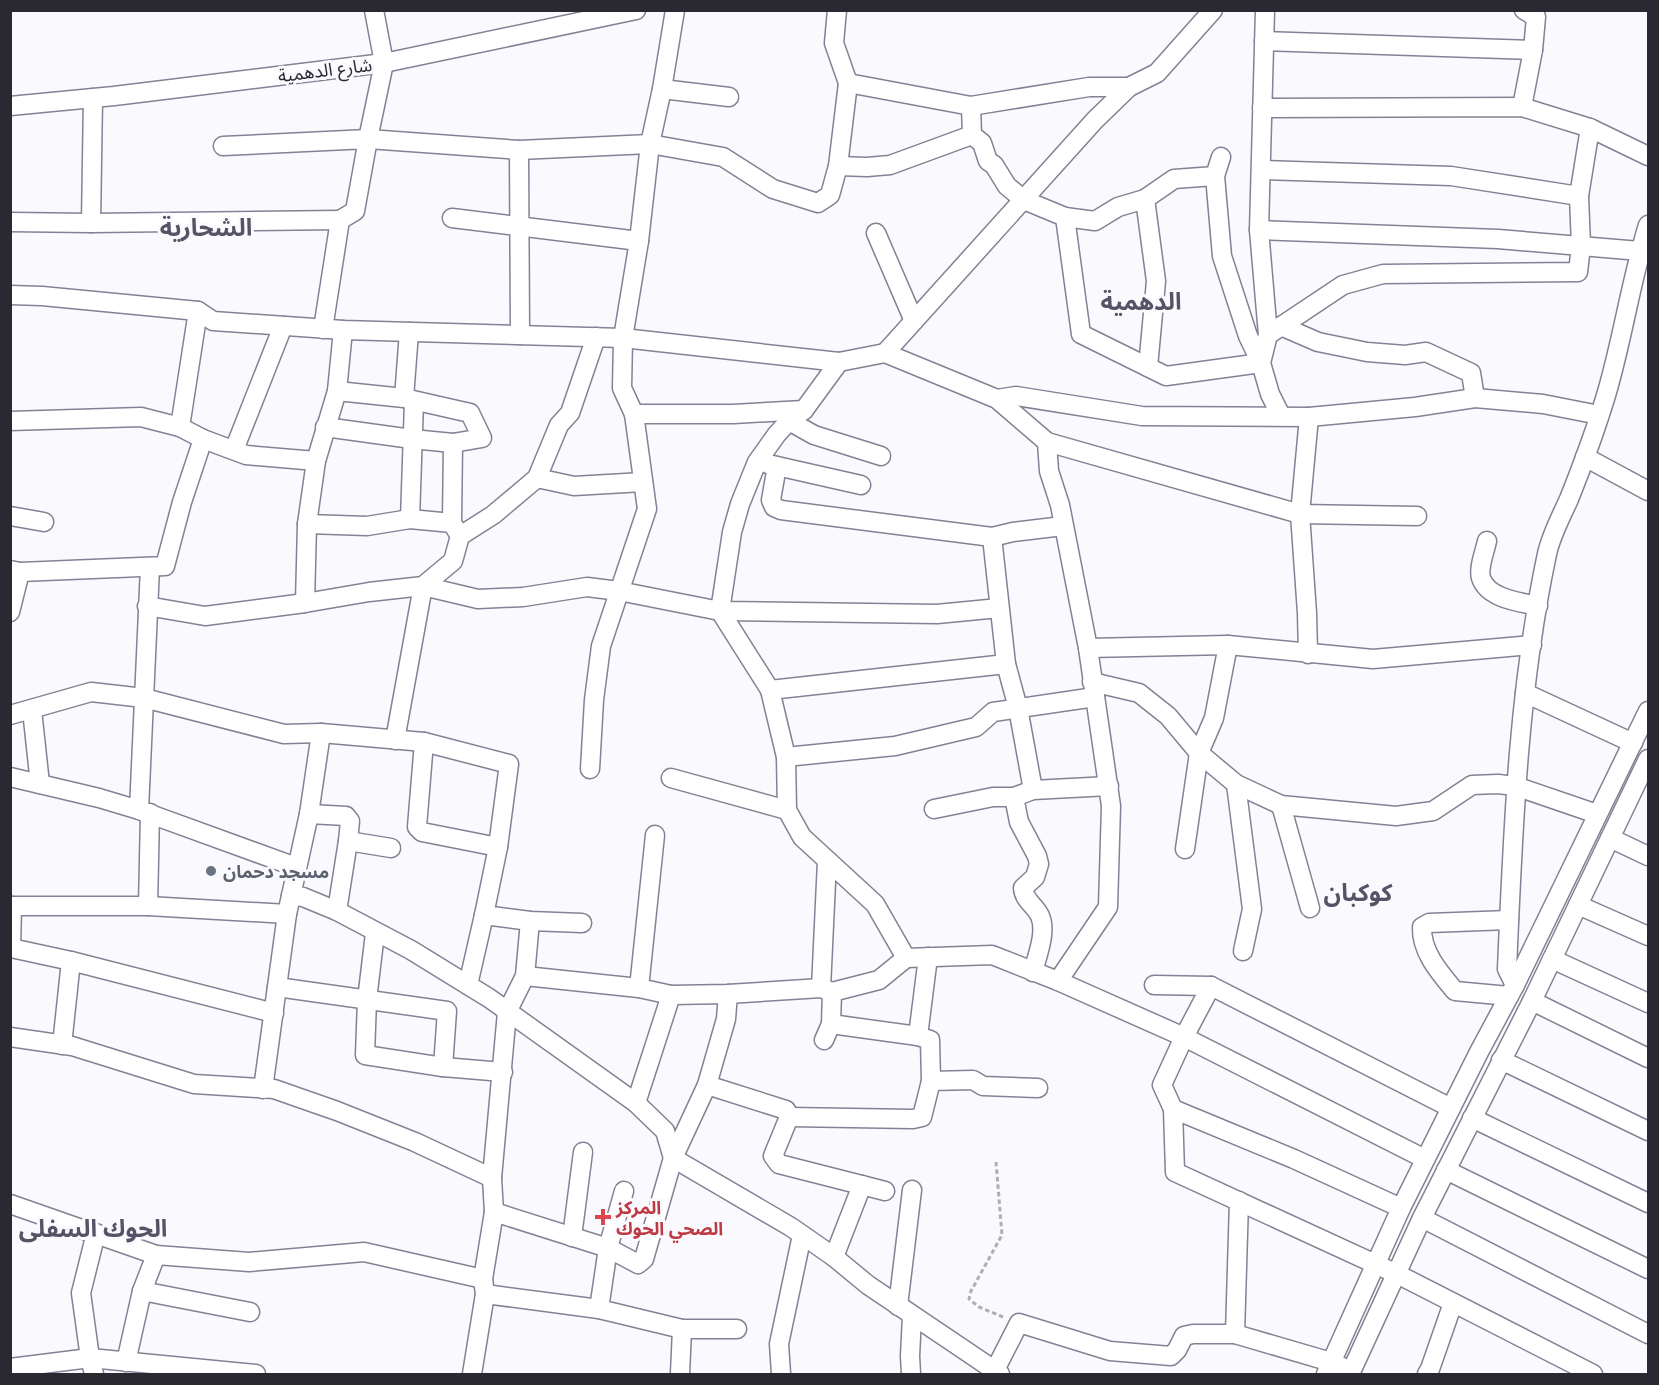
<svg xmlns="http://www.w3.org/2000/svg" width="1659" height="1385" font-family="'PT Sans','Noto Sans Arabic',sans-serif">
<rect width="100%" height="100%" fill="#faf9fd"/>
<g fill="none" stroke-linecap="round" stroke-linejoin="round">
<defs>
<g id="minor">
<path d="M374 10 384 63 368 139 519 150 650 144 723 157 773 189 818 203 830 195 838 166 848 83 834 43 837 10"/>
<path d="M675 10 662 89 650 144 639 241 623 338 622 388 634 414H733L804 410"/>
<path d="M1265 10 1259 230 1268 335 1261 363 1270 394 1281 416"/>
<path d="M1264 41 1533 50"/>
<path d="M848 83 971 106 1089 87H1129"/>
<path d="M662 89 729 97"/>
<path d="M93 98 91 223 340 220 323 329"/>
<path d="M10 106 114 96 384 63 636 10"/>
<path d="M1522 107 1533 50 1536 17 1524 10"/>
<path d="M1262 108 1522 107 1590 128 1648 156"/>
<path d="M972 135 982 143 988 161 994 165 1007 186 1024 200 1065 217 1095 221 1118 207 1145 199 1174 179 1215 176"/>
<path d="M223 146 368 139 355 211 340 220"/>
<path d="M519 150 520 335"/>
<path d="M838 166 867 167 890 165 972 135 971 106"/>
<path d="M1262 170 1451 176 1579 196"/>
<path d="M1145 199 1156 281 1148 367"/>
<path d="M1065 217 1081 334 1166 376 1261 363 1248 336 1222 256 1215 176 1221 157"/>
<path d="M452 218 639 241"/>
<path d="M10 222 91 223"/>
<path d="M1259 230 1498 239 1640 251"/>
<path d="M876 233 914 321"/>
<path d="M10 295 42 296 198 311 213 321 343 330 623 338 839 362 885 353 997 399 1047 442 1300 514 1417 516"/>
<path d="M198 311 180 427 203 439 246 455 316 461"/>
<path d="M1281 326 1318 342 1367 352 1405 355 1426 352 1471 373 1475 398"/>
<path d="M1268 335 1343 285 1383 274 1578 272 1581 246 1579 196 1590 128"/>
<path d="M885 353 1095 120 1129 87 1157 73 1213 10"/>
<path d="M839 362 804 410 789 421 777 434 757 462 740 504 732 532 720 611 770 690 786 757 787 810 802 837 875 904 906 958 992 955 1058 981 1184 1037 1425 1159"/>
<path d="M404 398 409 332"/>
<path d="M997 399 1016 396 1142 416 1309 417 1415 407 1475 398 1543 404 1599 415"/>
<path d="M10 421 141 417 180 427"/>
<path d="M789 421 814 435 881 456"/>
<path d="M325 427 412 439 453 443 482 438 470 413 404 398 337 391"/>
<path d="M1047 442 1049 471 1060 505 1088 648 1111 806 1108 907 1058 981"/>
<path d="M234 450 283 326"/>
<path d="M1585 457 1648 491"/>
<path d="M768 464 861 485"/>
<path d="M777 466 771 500 774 507 781 510 992 537 1013 532 1063 526"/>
<path d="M537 478 574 486 643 482"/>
<path d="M10 516 44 522"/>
<path d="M410 519 414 402"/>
<path d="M307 524 367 526 410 519 452 523"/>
<path d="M460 536 493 515 537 478 559 425 570 413 596 337"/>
<path d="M992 537 1006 664 1018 708 1033 790"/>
<path d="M1487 541C1485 551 1478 568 1481 578 1488 599 1520 602 1538 606"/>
<path d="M10 570 20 572 165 566 182 502 203 439"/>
<path d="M305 603 307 524 316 461 337 391 343 330"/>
<path d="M147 606 205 616 305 603 369 592 423 586 453 561 460 536 452 523 453 443"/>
<path d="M10 612 20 572"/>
<path d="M1088 648 1228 645 1373 659 1532 645"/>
<path d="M1308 654 1307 613 1300 514 1309 417"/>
<path d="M1092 682 1139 693 1168 716 1199 753 1236 784 1281 805 1396 816 1433 811 1472 785 1498 784 1515 786 1597 814"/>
<path d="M770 690 1006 664"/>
<path d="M1525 693 1633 743"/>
<path d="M32 710 40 784"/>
<path d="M10 715 91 692 144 698 284 734 321 733 424 742 509 764 498 847 484 915 530 921 582 923"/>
<path d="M395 740 423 586 478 599 523 597 587 587 619 591 720 611 937 614 999 608"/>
<path d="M424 742 417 827 422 832 498 847"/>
<path d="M786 757 895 746 976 727 993 712 1095 697"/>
<path d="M590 769 594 700 601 646 647 509 634 414"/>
<path d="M10 777 99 798 139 810 296 867"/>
<path d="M671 778 787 810"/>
<path d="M1236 784 1252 909 1243 951"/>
<path d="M1014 797 1019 822 1037 856 1039 864 1035 877 1023 888C1024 901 1035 905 1040 916 1047 932 1037 956 1033 972"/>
<path d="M1281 805 1310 908"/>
<path d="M934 809 993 797H1014L1033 790 1109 786"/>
<path d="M139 810 150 567"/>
<path d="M309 814 346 816 350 821 348 841 391 848"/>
<path d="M1610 838 1648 856"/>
<path d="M1185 849 1199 753 1214 718 1228 645"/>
<path d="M291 895 303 897 337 911 411 950 489 998 636 1103 665 1131 673 1158 791 1227 834 1257 868 1285 1000 1374"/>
<path d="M1578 905 1648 936"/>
<path d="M10 906H148L287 914"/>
<path d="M12 906 11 948 71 961 274 1013"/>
<path d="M148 906 150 813"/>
<path d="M337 911 348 841"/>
<path d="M1509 920 1429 923 1422 927C1421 952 1440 973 1455 991L1509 996"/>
<path d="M375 933 367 1000 365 1055 443 1067 503 1072"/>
<path d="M1552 959 1648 1003"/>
<path d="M525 976 639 988 671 995 728 994 821 988 832 992 879 980 906 958"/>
<path d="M468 985 484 915"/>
<path d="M1154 985 1211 986 1451 1108"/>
<path d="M1515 985 1507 969C1513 830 1518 690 1547 554 1551 535 1561 517 1569 499 1583 464 1596 429 1607 392 1623 337 1631 280 1648 225"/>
<path d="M1211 986 1184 1037 1162 1085 1173 1109 1294 1159 1401 1208"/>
<path d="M277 987 447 1011 443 1067"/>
<path d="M639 988 655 835"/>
<path d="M821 988 827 861"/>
<path d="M1532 1001 1648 1058"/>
<path d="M918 1036 928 957"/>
<path d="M10 1037 72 1046 194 1084 274 1089 337 1111 415 1142 492 1178"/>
<path d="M824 1040 831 1024 832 992"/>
<path d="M62 1045 71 961"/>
<path d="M1501 1060 1648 1131"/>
<path d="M931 1081 973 1080 983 1086 1038 1088"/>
<path d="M707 1085 786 1110 789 1117"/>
<path d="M263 1089 287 914 309 814 321 733"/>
<path d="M636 1103 671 995"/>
<path d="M1173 1109 1175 1172 1397 1274 1593 1374"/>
<path d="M789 1117 913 1119 922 1117 931 1081 930 1040 918 1036 831 1024"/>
<path d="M789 1117 773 1156 779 1164 885 1191"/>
<path d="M1472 1118 1648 1203"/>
<path d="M1446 1170 1648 1269"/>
<path d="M1239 1201 1235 1334 1331 1362 1342 1367"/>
<path d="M10 1204 156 1255 142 1291 250 1312"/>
<path d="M494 1212 608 1248 638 1264 644 1259 673 1158 707 1085 726 1019 728 994"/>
<path d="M1422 1218 1648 1334"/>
<path d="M572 1237 583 1152"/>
<path d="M156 1255 249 1262 364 1252 483 1279"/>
<path d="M834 1257 862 1185"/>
<path d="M485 1294 599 1309 682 1329H737"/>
<path d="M898 1306 912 1190"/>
<path d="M599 1309 608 1248 624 1191"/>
<path d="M126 1362 142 1291"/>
<path d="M10 1368 90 1358 256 1374"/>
<path d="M94 1374 90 1358 81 1293 96 1233"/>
<path d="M472 1374 485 1294 483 1279 494 1212 492 1178 507 1012 525 976 530 921"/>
<path d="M680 1374 682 1329"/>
<path d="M781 1374 779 1344 802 1235"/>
<path d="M911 1374 910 1356 912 1316"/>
<path d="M993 1374 1019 1323 1110 1351 1171 1356 1177 1350 1184 1336 1193 1334H1235"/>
<path d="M1326 1374 1401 1208 1479 1052 1515 985 1648 711"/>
<path d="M1350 1374 1422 1218 1532 1001 1648 759"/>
<path d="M1427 1374 1430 1369 1453 1303"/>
</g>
</defs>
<!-- minor casing -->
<use href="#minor" stroke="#858095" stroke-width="21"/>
<!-- path -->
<path stroke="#afaeb4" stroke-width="3" stroke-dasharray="4.5 3" stroke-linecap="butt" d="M996 1162 1002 1235 971 1291 969 1299 979 1307 1003 1317"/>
<!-- minor -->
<use href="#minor" stroke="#fff" stroke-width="18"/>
</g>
<!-- markers -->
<circle fill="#6b7280" stroke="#faf9fd" stroke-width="2" cx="211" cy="871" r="6"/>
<path fill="#e0444e" stroke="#faf9fd" stroke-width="2" d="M600 1208h6v6h6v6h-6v6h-6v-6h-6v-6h6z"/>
<g text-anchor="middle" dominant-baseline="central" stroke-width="6" stroke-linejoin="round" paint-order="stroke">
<!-- street labels -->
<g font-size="18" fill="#2a2831" stroke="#faf9fd">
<text transform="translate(325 70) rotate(-7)">شارع الدهمية</text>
</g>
<!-- worship labels -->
<g font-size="18" font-weight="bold" fill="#5b616d" stroke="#faf9fd" text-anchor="start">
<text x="223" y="871">مسجد دحمان</text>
</g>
<!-- health labels -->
<g font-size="18" font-weight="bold" fill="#be3a42" stroke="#faf9fd" text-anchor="start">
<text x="616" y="1207">المركز<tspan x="616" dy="21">الصحي الحوك</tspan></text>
</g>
<!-- district labels -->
<g font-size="24" font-weight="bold" fill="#575265" stroke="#faf9fd">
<text x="206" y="227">الشحارية</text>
<text x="1141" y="301">الدهمية</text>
<text x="1358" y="892">كوكبان</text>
<text x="93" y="1228">الحوك السفلى</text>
</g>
</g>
<!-- border -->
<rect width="1659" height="1385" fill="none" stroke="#2a2831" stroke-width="24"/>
</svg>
